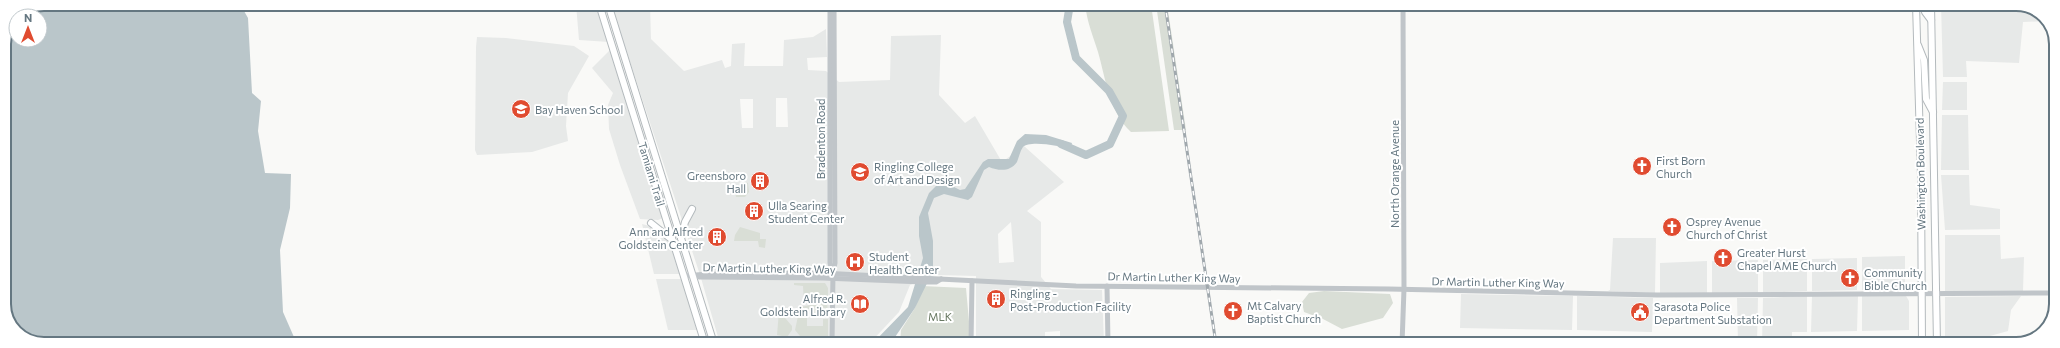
<svg xmlns="http://www.w3.org/2000/svg" width="2060" height="348" font-family="Commissioner,sans-serif">
<rect width="100%" height="100%" fill="#f9f9f7"/>
<!-- built -->
<g fill="#e7e9e8" fill-rule="evenodd">
<path d="M576 4H597L609 42 579 40Z"/>
<path d="M611 4H658L650 5 651 39 684 71 722 60 725 68 731 66 732 44 745 43 744 66H783L784 40 813 37 826 29 827 57 807 58 808 70 826 71 839 82 890 80 891 36 941 35 939 95 965 123 975 116 1002 162 1024 146 1064 182 1027 211 1041 222V277L1051 289 1102 290 1104 344H1060V331L1045 332V344H976V276L937 275 910 285 899 312 869 344H720L701 278ZM776 98H787L788 127H776ZM740 99H753V128H742ZM1011 222 1014 262 999 263 998 234Z"/>
<path d="M1177 4H1353L1177 7Z"/>
<path d="M1941 4H2022L2045 16 2047 21 2023 22 2019 63 1966 61 1967 77H1943Z"/>
<path d="M477 37 506 38 574 46 589 56 568 93 566 126 568 141 532 152 477 155 475 150 476 47Z"/>
<path d="M611 49 663 218 658 220 640 219 620 165 609 129 608 105 613 93 592 68Z"/>
<path d="M1943 82H1967V110H1942Z"/>
<path d="M1942 115H1968L1969 170H1941Z"/>
<path d="M1941 175H1969L1970 205 2000 209V229L1945 230Z"/>
<path d="M642 224 650 226 671 242 681 274H654Z"/>
<path d="M1945 235H2000L2001 259 2024 257 2023 291H1945Z"/>
<path d="M1613 238H1656L1655 293 1608 291 1610 290Z"/>
<path d="M1905 256V291L1862 290V257Z"/>
<path d="M1857 258V290L1812 291V259Z"/>
<path d="M1807 259V291L1763 293V260Z"/>
<path d="M1758 260V293H1712V261Z"/>
<path d="M1707 261V293H1660V263Z"/>
<path d="M656 279H682L698 330H668Z"/>
<path d="M1461 294 1573 296 1572 330 1460 328Z"/>
<path d="M1577 296 1653 298 1652 332 1577 330Z"/>
<path d="M1807 296V332H1792V344H1762L1763 298Z"/>
<path d="M1812 296H1858L1857 331 1811 332Z"/>
<path d="M1862 296H1906L1909 301V330L1862 331Z"/>
<path d="M2021 296 2011 310 2008 331 1990 336 1991 344H1945V297Z"/>
<path d="M1737 298H1758L1757 344H1738Z"/>
</g>
<!-- green -->
<g fill="#d9ded6">
<path d="M1085 4H1151L1169 131 1131 132C1109 111 1106 80 1098 52 1093 36 1087 22 1085 4Z"/>
<path d="M1156 4H1167L1186 130H1174Z"/>
<path d="M745 182 748 183 749 192 745 197H736C734 190 738 183 745 182Z"/>
<path d="M740 227 760 233V239H766L765 248 759 247 758 241H734L735 235Z"/>
<path d="M794 283H825L828 288V298L804 303 803 286 794 285Z"/>
<path d="M922 286 966 288 971 344H900L901 330 915 308Z"/>
<path d="M1324 291 1390 294 1393 303 1383 318 1342 329 1323 319 1304 312 1302 302 1309 293Z"/>
<path d="M827 302 828 314H807V326H823V319H828V337L800 336 795 330 800 307Z"/>
<path d="M779 311 792 326V330L787 337 777 335Z"/>
</g>
<!-- water -->
<g fill="#bac6ca" fill-rule="evenodd">
<path d="M44 4H240L248 18 252 93 261 101 258 131 265 173 291 174 290 208 280 250 283 312 297 344H38L15 332 4 309V44L16 15ZM16 16H40V40H16Z"/>
<path d="M1025 134 1046 135 1072 143 1070 149C1062 146 1029 140 1023 147 1020 151 1019 157 1017 162 1010 172 999 171 989 167L984 170 972 197 968 200 944 194 934 198 928 213 933 241V271L915 308 893 340 888 344H872L908 307 923 258 919 236V217L929 193 936 186H952L960 190 965 189 983 162 988 159H1009L1017 141Z"/>
</g>
<g fill="none" stroke-linecap="round" stroke-linejoin="round">
<!-- river -->
<path stroke="#bac6ca" stroke-width="8" d="M1061 144 1086 155 1110 144 1123 116 1109 91 1076 58 1067 22 1070 4"/>
<defs>
<g id="primary">
<path d="M599 4 705 344"/>
<path d="M608 4 714 344"/>
<path d="M1916 4 1921 176 1922 344"/>
<path d="M1924 4 1925 12 1931 20"/>
<path d="M1931 4 1937 344"/>
<path d="M1918 45 1924 60 1926 99 1933 112"/>
<path d="M651 223 671 239"/>
<path d="M681 238 685 222 692 209"/>
</g>
</defs>
<!-- primary casing -->
<use href="#primary" stroke="#b4babd" stroke-width="8"/>
<!-- tertiary -->
<g stroke="#c0c5c9" stroke-width="5">
<path d="M830 4V263L832 271"/>
<path d="M684 276 708 274 821 273 1076 286 1389 289 1657 295 2056 293"/>
<path d="M699 277 823 278 923 282H936L941 279"/>
<path d="M1107 286 1108 344"/>
<path d="M832 344 833 273 835 263 834 4"/>
<path d="M971 344 972 281"/>
<path d="M1402 344 1404 289 1403 4"/>
</g>
<!-- primary -->
<use href="#primary" stroke="#fff" stroke-width="6"/>
<defs>
<path id="rail" d="M1165 4 1216 344"/>
</defs>
<!-- rail casing -->
<use href="#rail" stroke="#a0a8ad" stroke-width="3"/>
<!-- rail -->
<use href="#rail" stroke="#fff" stroke-width="1.5" stroke-dasharray="4.5" stroke-linecap="butt"/>
</g>
<!-- icons -->
<defs>
<symbol id="school-disc" viewBox="-11 -11 22 22"><circle r="9.5" fill="#e04b30" stroke="#fff"/><path d="M0-5L7-2L0 1L-7-2ZM-4 1L0 2.5L4 1V4Q0 6-4 4Z" fill="#fff"/></symbol>
<symbol id="church-disc" viewBox="-11 -11 22 22"><circle r="9.5" fill="#e04b30" stroke="#fff"/><path d="M-1.2-6h2.4v3.5h3.3v2.4h-3.3V6h-2.4V-.1h-3.3v-2.4h3.3Z" fill="#fff"/></symbol>
<symbol id="university-disc" viewBox="-11 -11 22 22"><circle r="9.5" fill="#e04b30" stroke="#fff"/><path d="M0-5L7-2L0 1L-7-2ZM-4 1L0 2.5L4 1V4Q0 6-4 4Z" fill="#fff"/></symbol>
<symbol id="building-disc" viewBox="-11 -11 22 22"><circle r="9.5" fill="#e04b30" stroke="#fff"/><path d="M-4-6H4V6H1V3H-1V6H-4ZM-2.5-4.3h1.7v1.8h-1.7ZM.8-4.3h1.7v1.8H.8ZM-2.5-1h1.7V.8h-1.7ZM.8-1h1.7V.8H.8Z" fill="#fff"/></symbol>
<symbol id="hospital-disc" viewBox="-11 -11 22 22"><circle r="9.5" fill="#e04b30" stroke="#fff"/><path d="M-5-5h3v3.5h4V-5h3V5h-3V1.5h-4V5h-3Z" fill="#fff"/></symbol>
<symbol id="library-disc" viewBox="-11 -11 22 22"><circle r="9.5" fill="#e04b30" stroke="#fff"/><path d="M-6-4Q-3-5.5-.7-3.5V5Q-3 3-6 4ZM6-4Q3-5.5 .7-3.5V5Q3 3 6 4Z" fill="#fff"/></symbol>
<symbol id="civic-disc" viewBox="-11 -11 22 22"><circle r="9.5" fill="#e04b30" stroke="#fff"/><path d="M-.6-6.5H3V-4.5H.6V-3L4-1V1h2V6H-6V1h2V-1L-.6-3ZM-1.2 2.5V6h2.4V2.5Z" fill="#fff"/></symbol>
</defs>
<g fill-rule="evenodd">
<use href="#school-disc" x="510" y="98" width="22" height="22"/>
<use href="#church-disc" x="1631" y="155" width="22" height="22"/>
<use href="#university-disc" x="849" y="161" width="22" height="22"/>
<use href="#building-disc" x="749" y="170" width="22" height="22"/>
<use href="#building-disc" x="743" y="200" width="22" height="22"/>
<use href="#church-disc" x="1661" y="216" width="22" height="22"/>
<use href="#building-disc" x="706" y="226" width="22" height="22"/>
<use href="#church-disc" x="1712" y="247" width="22" height="22"/>
<use href="#hospital-disc" x="844" y="251" width="22" height="22"/>
<use href="#church-disc" x="1839" y="267" width="22" height="22"/>
<use href="#building-disc" x="985" y="288" width="22" height="22"/>
<use href="#library-disc" x="849" y="293" width="22" height="22"/>
<use href="#church-disc" x="1222" y="300" width="22" height="22"/>
<use href="#civic-disc" x="1629" y="301" width="22" height="22"/>
</g>
<g text-anchor="middle" dominant-baseline="central" stroke-width="4" stroke-linejoin="round" paint-order="stroke">
<!-- poi labels -->
<g font-size="11" fill="#657781" stroke="#fff" text-anchor="start">
<text x="535" y="109">Bay Haven School</text>
<text x="1656" y="160">First Born<tspan x="1656" dy="13">Church</tspan></text>
<text x="874" y="166">Ringling College<tspan x="874" dy="13">of Art and Design</tspan></text>
<text x="746" y="175" text-anchor="end">Greensboro<tspan x="746" dy="13">Hall</tspan></text>
<text x="768" y="205">Ulla Searing<tspan x="768" dy="13">Student Center</tspan></text>
<text x="1686" y="221">Osprey Avenue<tspan x="1686" dy="13">Church of Christ</tspan></text>
<text x="703" y="231" text-anchor="end">Ann and Alfred<tspan x="703" dy="13">Goldstein Center</tspan></text>
<text x="1737" y="252">Greater Hurst<tspan x="1737" dy="13">Chapel AME Church</tspan></text>
<text x="869" y="256">Student<tspan x="869" dy="13">Health Center</tspan></text>
<text x="1864" y="272">Community<tspan x="1864" dy="13">Bible Church</tspan></text>
<text x="1010" y="293">Ringling -<tspan x="1010" dy="13">Post-Production Facility</tspan></text>
<text x="846" y="298" text-anchor="end">Alfred R.<tspan x="846" dy="13">Goldstein Library</tspan></text>
<text x="1247" y="305">Mt Calvary<tspan x="1247" dy="13">Baptist Church</tspan></text>
<text x="1654" y="306">Sarasota Police<tspan x="1654" dy="13">Department Substation</tspan></text>
</g>
<!-- street labels -->
<g font-size="11" fill="#657781" stroke="#fff">
<text transform="translate(820 139) rotate(-90)">Bradenton Road</text>
<text transform="translate(652 174) rotate(73)">Tamiami Trail</text>
<text transform="translate(1394 174) rotate(-90)">North Orange Avenue</text>
<text transform="translate(1920 174) rotate(-91)">Washington Boulevard</text>
<text transform="translate(769 268) rotate(1)">Dr Martin Luther King Way</text>
<text transform="translate(1174 277) rotate(1)">Dr Martin Luther King Way</text>
<text transform="translate(1498 282) rotate(1)">Dr Martin Luther King Way</text>
</g>
<!-- park labels -->
<g font-size="11" fill="#697963" stroke="#fff">
<text x="940" y="316">MLK</text>
</g>
</g>
<!-- crop -->
<path d="M0 0H2060V348H0ZM44 11H2016A33 33 0 0 1 2049 44V304A33 33 0 0 1 2016 337H44A33 33 0 0 1 11 304V44A33 33 0 0 1 44 11Z" fill="#fff" fill-rule="evenodd"/>
<path fill="none" stroke="#657781" stroke-width="2" d="M44 11H2016A33 33 0 0 1 2049 44V304A33 33 0 0 1 2016 337H44A33 33 0 0 1 11 304V44A33 33 0 0 1 44 11Z"/>
<!-- north arrow -->
<g transform="translate(28 28)"><circle r="19" fill="#ffffff" stroke="#c1c9cd"/>
<path d="M0-3L7 15L0 10L-7 15Z" fill="#e04b30"/>
<text y="-6" font-size="11" font-weight="bold" text-anchor="middle" fill="#657781">N</text>
</g>
</svg>
